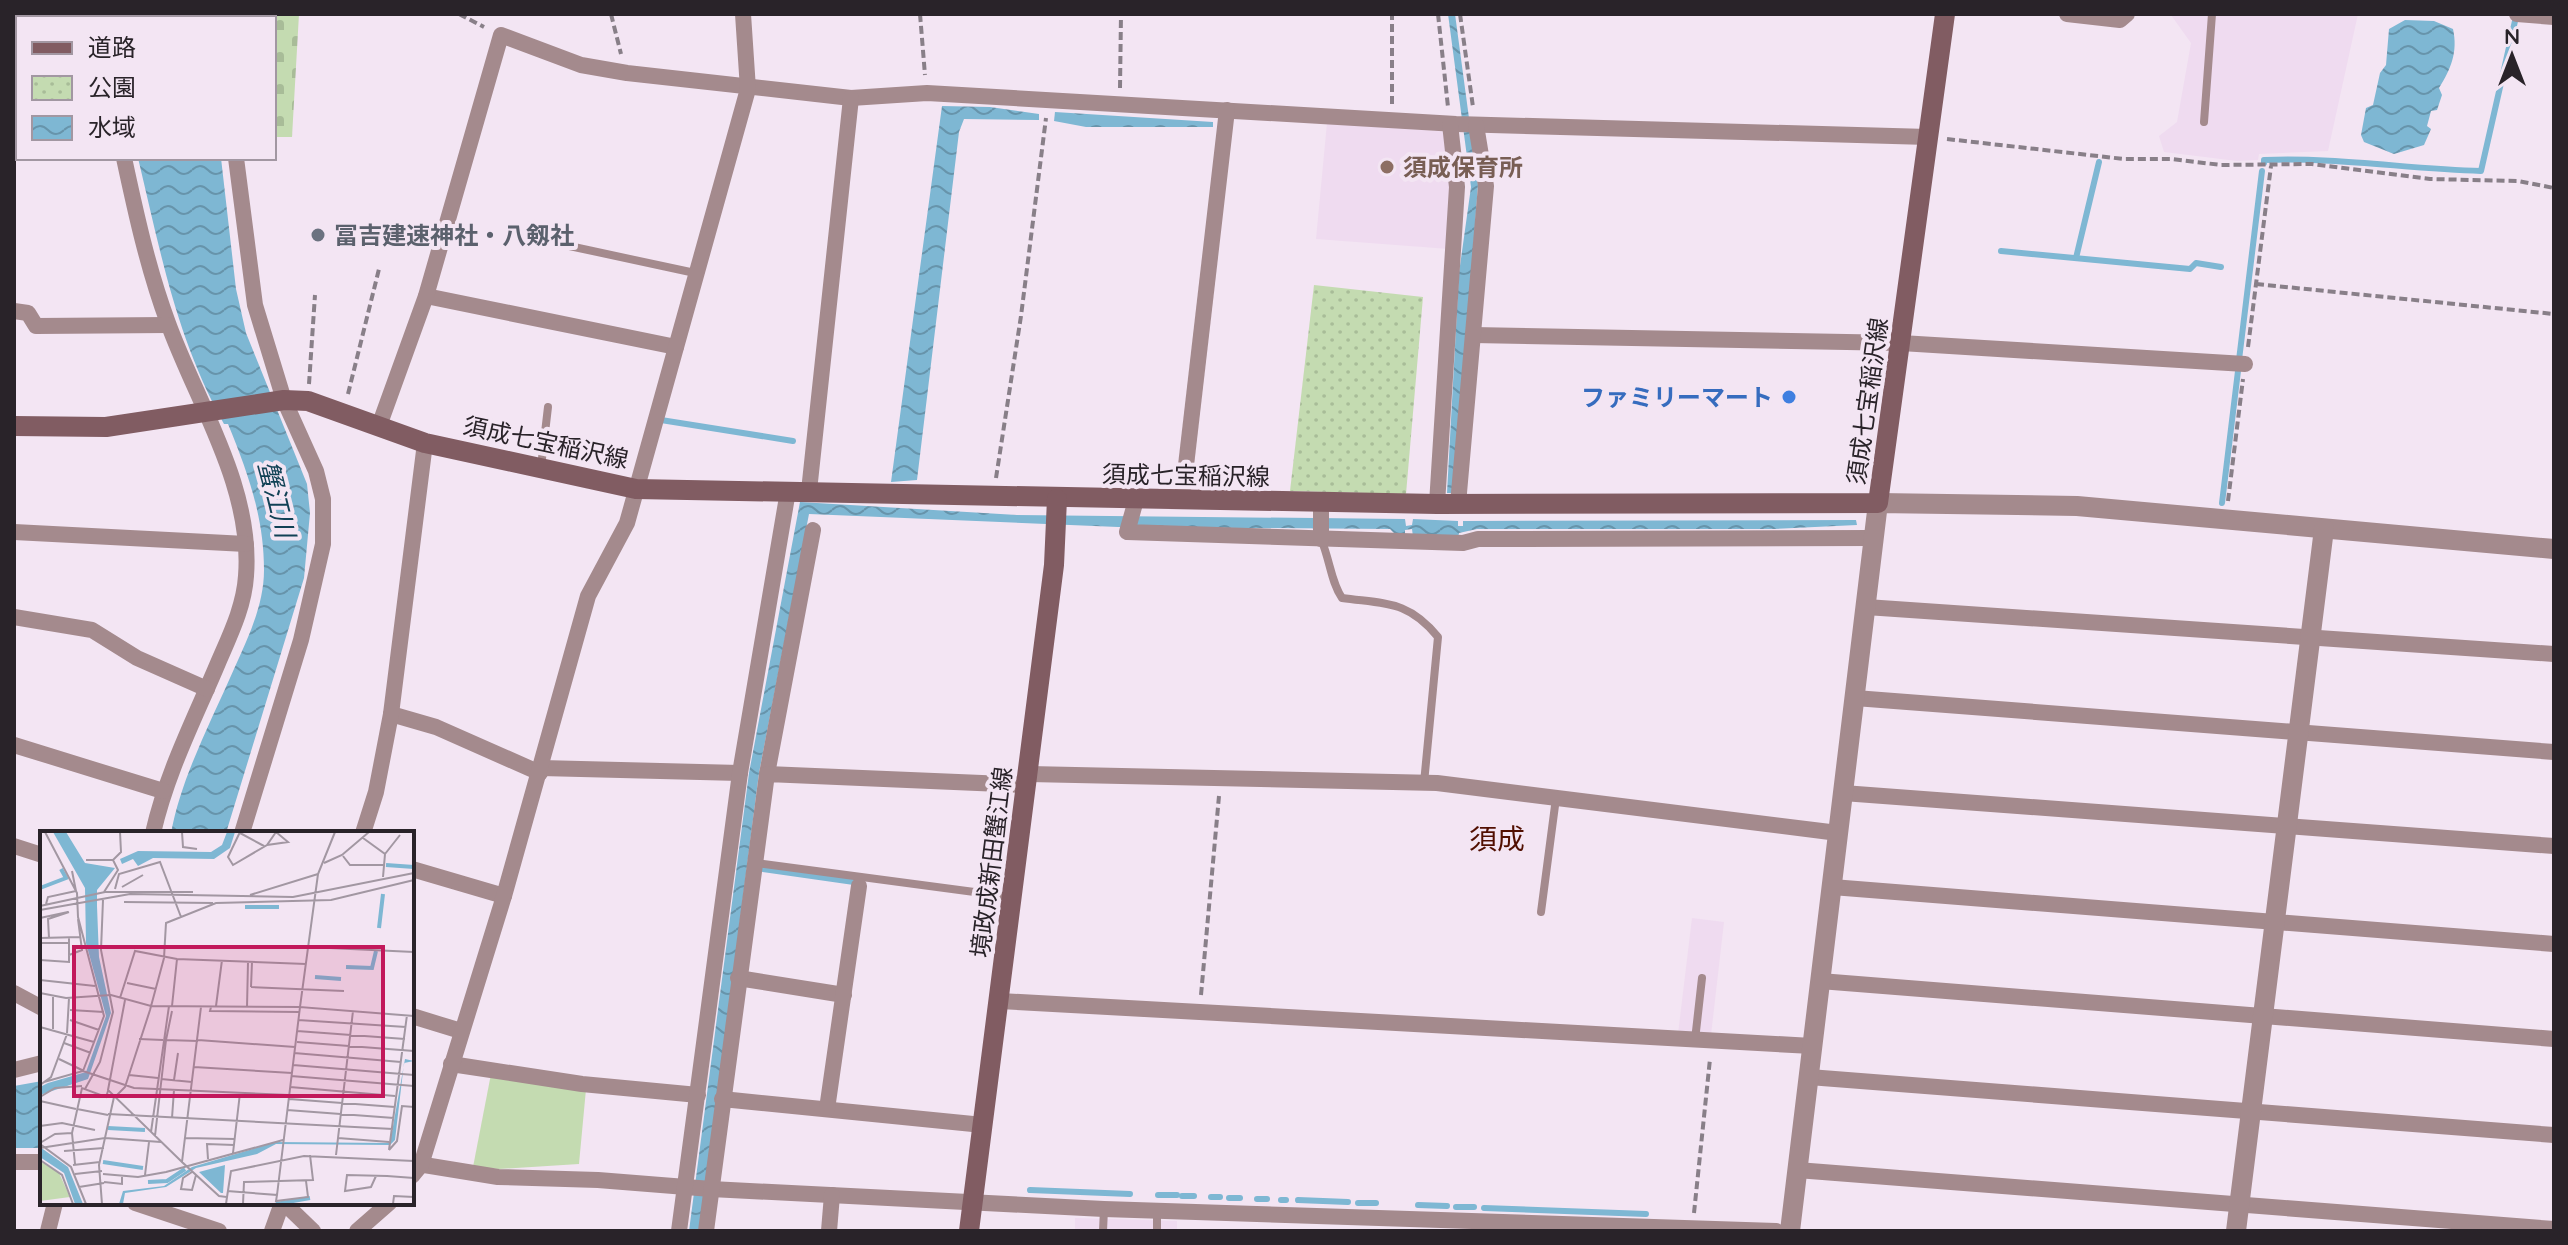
<svg xmlns="http://www.w3.org/2000/svg" width="2568" height="1245" font-family="Quicksand,'Noto Sans JP',sans-serif">
<defs>
<pattern id="cemetery-stones" width="16" height="16" patternUnits="userSpaceOnUse" patternTransform="scale(2)"><rect width="16" height="16" fill="#c4dbb1"/><path d="M2 7V4a2 2 0 0 1 4 0v3zM10 15v-3a2 2 0 0 1 4 0v3z" fill="#a8bc98"/></pattern>
<pattern id="park-dots" width="8" height="8" patternUnits="userSpaceOnUse" patternTransform="scale(2)"><rect width="8" height="8" fill="#c4dbb1"/><path d="M2 2h.1M6 6h.1" fill="none" stroke="#a8bc98" stroke-width="1.8" stroke-linecap="round"/></pattern>
<pattern id="water-waves" width="16" height="10" patternUnits="userSpaceOnUse" patternTransform="scale(2)"><rect width="16" height="10" fill="#7eb7d3"/><path d="M0 5q4-4 8 0t8 0" fill="none" stroke="#6794ab"/></pattern>
</defs>
<rect width="100%" height="100%" fill="#f3e5f3"/>
<!-- built -->
<g fill="#efdbf0">
<path d="M2166 14H2358L2328 151 2259 154 2258 160 2237 161 2164 152 2159 136 2177 122 2191 43 2171 15Z"/>
<path d="M1327 123 1449 132V249L1316 239Z"/>
<path d="M1692 918 1724 922 1711 1035 1678 1034Z"/>
<path d="M1075 1218 1177 1221V1231H1075Z"/>
</g>
<!-- grass -->
<path fill="#c4dbb1" d="M491 1074 586 1089 579 1164 499 1169 473 1167Z"/>
<!-- cemetery -->
<path fill="url(#cemetery-stones)" d="M238 14H299L292 137H274V18H238Z"/>
<!-- park -->
<path fill="url(#park-dots)" d="M1314 285 1423 297 1406 494 1290 491Z"/>
<!-- water -->
<g fill="url(#water-waves)">
<path d="M104 14H203V18H105Z"/>
<path d="M1448 14H1455L1478 185 1455 493H1447L1459 273 1471 187Z"/>
<path d="M2405 20 2434 21 2453 29C2458 52 2451 69 2439 88L2442 95 2437 110 2431 111 2427 126 2431 129 2424 145 2394 154 2364 142 2361 135 2366 108 2373 105 2380 73 2386 65 2389 29Z"/>
<path d="M942 106 990 107 1039 114V120L964 119 959 132 917 480 891 482Z"/>
<path d="M1055 112 1213 122V127H1086L1054 121Z"/>
<path d="M138 158H221L236 289 246 333 307 484 310 513 304 578 226 833H171C182 775 211 722 234 669 248 638 264 605 264 570 264 517 248 473 228 424H224C176 337 161 254 138 158Z"/>
<path d="M800 502 1017 515 1405 519 1406 526 1412 525 1413 519 1458 521V526H1463V521L1856 520 1857 525 1774 529H1477L1459 533 1458 538 1413 537 1412 529 1405 530V536H1397L1390 529 1118 527 809 514 759 773 700 1231H689L749 773Z"/>
<path d="M42 1081V1148H14V1086Z"/>
</g>
<g fill="none" stroke-linecap="round" stroke-linejoin="round">
<!-- stream -->
<g stroke="#7eb7d3" stroke-width="6">
<path d="M49 14V18"/>
<path d="M2264 163V160C2337 157 2408 169 2481 171L2515 21"/>
<path d="M2001 251 2190 269 2196 263 2221 267"/>
<path d="M2076 258 2099 162"/>
<path d="M2239 360 2262 171"/>
<path d="M661 420 793 441"/>
<path d="M2222 503 2238 371"/>
<path d="M763 869 854 882"/>
<path d="M1030 1190 1130 1194"/>
<path d="M1158 1195H1177"/>
<path d="M1182 1196H1194"/>
<path d="M1211 1197H1220"/>
<path d="M1229 1198H1240"/>
<path d="M1257 1199H1267"/>
<path d="M1281 1200H1286"/>
<path d="M1298 1200 1348 1202"/>
<path d="M1358 1203H1376"/>
<path d="M1418 1205 1447 1206"/>
<path d="M1456 1207H1474"/>
<path d="M1484 1208 1646 1214"/>
</g>
<!-- path -->
<g stroke="#887f88" stroke-width="4" stroke-dasharray="8 4" stroke-linecap="butt">
<path d="M459 14 484 27"/>
<path d="M611 14 621 54"/>
<path d="M920 14 925 75"/>
<path d="M1438 14 1448 107"/>
<path d="M1460 14 1473 107"/>
<path d="M1120 88 1121 14"/>
<path d="M1392 104V14"/>
<path d="M1947 139 2124 159H2171L2221 165 2312 164 2430 179 2518 181 2554 188"/>
<path d="M2256 284 2554 314"/>
<path d="M2248 347 2271 166"/>
<path d="M309 384 315 295"/>
<path d="M348 394 379 269"/>
<path d="M996 478 1021 316 1046 118"/>
<path d="M2228 501 2243 379"/>
<path d="M1201 995 1219 796"/>
<path d="M1694 1213 1710 1059"/>
</g>
<!-- service -->
<g stroke="#a48a8d" stroke-width="8">
<path d="M2204 122 2212 14"/>
<path d="M560 244 695 273"/>
<path d="M541 467 548 407"/>
<path d="M1321 539C1330 560 1331 582 1342 598 1385 604 1408 600 1438 637L1424 783"/>
<path d="M756 863 1012 897"/>
<path d="M1541 912 1556 798"/>
<path d="M1695 1040 1702 978"/>
<path d="M1103 1231 1104 1209"/>
<path d="M1157 1231V1211"/>
</g>
<!-- minor -->
<g stroke="#a48a8d" stroke-width="16">
<path d="M61 14 62 18"/>
<path d="M91 14 92 18"/>
<path d="M222 14 223 18"/>
<path d="M2067 14 2120 20 2127 14"/>
<path d="M2517 14 2554 17"/>
<path d="M14 51 18 50"/>
<path d="M124 158C136 214 148 269 168 323 197 403 253 487 246 576 244 607 230 635 218 663 194 720 167 772 153 833"/>
<path d="M236 158 255 305 284 400 316 471 323 499V544L301 640 242 833"/>
<path d="M426 296 676 347"/>
<path d="M14 311 28 313 36 326 168 325"/>
<path d="M1473 335 1901 343 2245 364"/>
<path d="M379 426 426 296 501 35 581 65 627 73 851 98 927 93 1456 124 1928 137"/>
<path d="M809 491 851 98"/>
<path d="M1136 500 1127 532 1463 543 1478 539 1874 538"/>
<path d="M1182 500 1227 110"/>
<path d="M1437 504 1457 187 1450 124"/>
<path d="M1458 504 1486 186 1476 125"/>
<path d="M14 532 246 544"/>
<path d="M1321 539V502"/>
<path d="M1866 607 2554 654"/>
<path d="M14 617 92 630 137 658 207 689"/>
<path d="M1855 698 2554 752"/>
<path d="M391 714 436 727 540 773"/>
<path d="M14 745 163 791"/>
<path d="M541 768 740 773"/>
<path d="M767 774 813 530"/>
<path d="M1029 774 1437 783 1838 833"/>
<path d="M1843 793 2554 846"/>
<path d="M363 833 376 792 391 714 425 443"/>
<path d="M14 846 42 855"/>
<path d="M412 869 504 896"/>
<path d="M1832 887 2554 944"/>
<path d="M738 978 844 995"/>
<path d="M1820 981 2554 1039"/>
<path d="M14 993 42 1008"/>
<path d="M1000 1001 1812 1046"/>
<path d="M412 1016 461 1031"/>
<path d="M451 1064 582 1084 698 1095"/>
<path d="M14 1070 42 1063"/>
<path d="M1809 1077 2554 1135"/>
<path d="M722 1099 983 1125"/>
<path d="M827 1109 859 886"/>
<path d="M14 1162H42"/>
<path d="M412 1163 498 1177 598 1180 711 1189 1104 1209 1776 1231"/>
<path d="M1797 1170 2554 1229"/>
<path d="M412 1176 421 1165 504 896 588 596 627 523 748 89 743 14"/>
<path d="M135 1203 219 1231"/>
<path d="M284 1203 313 1231"/>
<path d="M48 1231 55 1203"/>
<path d="M272 1231 282 1203"/>
<path d="M357 1231 389 1203"/>
<path d="M679 1231 740 773 788 491"/>
<path d="M706 1231 767 774 1027 785"/>
<path d="M829 1231 832 1195"/>
</g>
<!-- tertiary -->
<g stroke="#a48a8d" stroke-width="20">
<path d="M1790 1231 1878 503 2077 506 2554 549"/>
<path d="M2236 1231 2324 529"/>
</g>
<!-- secondary -->
<g stroke="#815c62" stroke-width="20">
<path d="M14 426 106 427 284 400 308 401 425 443 636 489 1437 504 1878 503 1945 14"/>
<path d="M969 1231 1054 565 1057 499"/>
</g>
</g>
<!-- markers -->
<circle fill="#8d6e63" stroke="#f3e5f3" stroke-width="3" cx="1387" cy="167" r="8"/>
<circle fill="#6b7280" stroke="#f3e5f3" stroke-width="3" cx="318" cy="235" r="8"/>
<circle fill="#3f7fe0" stroke="#f3e5f3" stroke-width="3" cx="1789" cy="397" r="8"/>
<g text-anchor="middle" dominant-baseline="central" stroke-width="8" stroke-linejoin="round" paint-order="stroke">
<!-- education labels -->
<g font-size="24" font-weight="bold" fill="#785e54" stroke="#f3e5f3" text-anchor="start">
<text x="1403" y="167">須成保育所</text>
</g>
<!-- worship labels -->
<g font-size="24" font-weight="bold" fill="#5b616d" stroke="#f3e5f3" text-anchor="start">
<text x="334" y="235">冨吉建速神社・八剱社</text>
</g>
<!-- shop labels -->
<g font-size="24" font-weight="bold" fill="#366cbe" stroke="#f3e5f3" text-anchor="end">
<text x="1773" y="397">ファミリーマート</text>
</g>
<!-- street labels -->
<g font-size="24" fill="#292329" stroke="#f3e5f3">
<text transform="translate(1867 401) rotate(-82)">須成七宝稲沢線</text>
<text transform="translate(546 442) rotate(12)">須成七宝稲沢線</text>
<text transform="translate(1186 475) rotate(1)">須成七宝稲沢線</text>
<text transform="translate(991 862) rotate(-83)">境政成新田蟹江線</text>
</g>
<!-- water labels -->
<g font-size="26" font-style="italic" fill="#114155" stroke="#f3e5f3">
<text transform="translate(277 499) rotate(76)">蟹江川</text>
</g>
<!-- quarter labels -->
<g font-size="28" fill="#510f01" stroke="#f3e5f3">
<text x="1497" y="838">須成</text>
</g>
</g>
<!-- overview -->
<g transform="translate(40 831)">
<rect width="374" height="374" fill="#f3e5f3"/>
<path d="M0 330 19 342 30 366 0 370Z" fill="#c4dbb1"/>
<path d="M13 1H26L45 32 75 37 57 59V75L59 126 71 182 48 248 0 264V256L8 252 46 241 66 185 46 112 45 57ZM187 1H195L190 17 174 28 113 27 98 35 93 28 82 33 80 28 98 20 171 21 182 14ZM365 228 374 230 364 232 355 309 350 314 236 313 217 323 156 337 126 356 85 362 83 373H79L83 360 124 355 152 336 236 311 350 312ZM0 316 28 336 43 373H35L24 342 0 326ZM185 334 183 362H181L159 341Z" fill="#7eb7d3"/>
<path fill="none" stroke="#7eb7d3" stroke-width="4" d="M346 34 374 36M0 57 26 47 21 38M205 76H239M339 97 343 63M306 136 332 137 336 120M275 146 301 148M68 297 105 299M63 331 103 337M108 351 127 350 145 338M236 373 270 367"/>
<path fill="none" stroke="#a297a2" stroke-width="2" d="M142 1 143 16 157 18M200 1 188 26 193 34 227 14 236 1M200 2 224 15M323 7 345 23 343 46M227 14 248 11 236 1M345 23 360 4M303 25 310 34H344M46 29H73L81 21 80 1M284 32 302 24 329 1M82 56 103 44M75 58 79 43 120 31 141 86M64 61 78 39 73 29M210 64 278 43M84 71 173 72M6 73 8 66 36 60 32 40M0 75 65 61H153M0 79 90 63 253 66 374 42M0 87 28 81M0 107 40 106M9 107 8 88 29 81M0 112H29M268 116 374 121M29 124 42 119 38 88M0 129 29 131V107M0 149 55 155M87 152 116 158M211 156 304 160M211 156 212 131M0 162 26 167 71 164 111 175 260 176 278 43 295 1M80 167 95 120 137 128 266 133M85 169 68 259 142 331M132 175 137 128M176 175 182 129M161 176 142 331 179 365 187 366 186 373M171 176 170 180 259 181M207 176 208 131M30 179 64 181M30 189 59 199M258 189 366 196M0 196 54 211M13 198V166M257 200 365 208M27 202 29 167M99 208 123 209M126 209 132 180M158 209 255 216M257 211 374 220M24 212 51 222M254 222 361 231M19 228 44 240M253 234 374 244M154 236 252 242M43 240 94 257 249 264M89 244 118 247M251 245 374 255M121 248 152 251M134 249 138 222M4 251 43 240 64 185 38 86 37 62 5 1M0 254 11 246 27 203M250 256 355 265M45 258 60 231 73 181 61 119 63 69M0 266 15 257 42 255M75 266 85 256 110 179 124 127 126 92 176 72 291 69 374 49M249 268 355 276M0 270 36 278M37 278 68 284M247 279 354 287M68 283 353 298M132 287 134 259M0 295 22 292 55 299M111 301 129 175M115 305 126 209 158 210M145 307 195 308M298 307 349 311M0 312 15 303 32 302M0 313 31 336 46 373M0 317 65 307 121 311M349 319 367 184M349 319 357 310 362 275 374 276M24 320 64 317M193 322 200 262M296 324 313 180M168 328 167 313 194 314M0 329 22 344 33 373M35 333 32 302 42 257 66 266 68 260M33 334 60 331M152 341 143 347 141 358 152 359 156 344M35 343 62 340M63 343 98 346 126 341 243 309M105 344 109 311M336 345 331 356 305 360 307 344 347 345 374 347M64 351 82 353V346M39 356 64 352M187 360 237 364 236 370 268 366 266 350M237 364 260 176 374 185M187 366 191 340 264 325 374 330M62 373 59 334 74 266M203 373 204 351 273 349 270 324M353 373 354 365 374 366"/>
<path fill="#c2185b" fill-opacity="0.15" stroke="#c2185b" stroke-width="4" d="M34 116H343V265H34Z"/>
<rect width="374" height="374" fill="none" stroke="#292329" stroke-width="4"/>
</g>
<!-- border -->
<rect width="2568" height="1245" fill="none" stroke="#292329" stroke-width="32"/>
<!-- legend -->
<rect x="16" y="16" width="260" height="144" fill="#f3e5f3" stroke="#a297a2" stroke-width="2"/>
<rect x="32" y="42" width="40" height="12" fill="#815c62" stroke="#a297a2" stroke-width="2"/>
<text x="88" y="56" font-size="24" fill="#292329">道路</text>
<rect x="32" y="76" width="40" height="24" fill="url(#park-dots)" stroke="#a297a2" stroke-width="2"/>
<text x="88" y="96" font-size="24" fill="#292329">公園</text>
<rect x="32" y="116" width="40" height="24" fill="url(#water-waves)" stroke="#a297a2" stroke-width="2"/>
<text x="88" y="136" font-size="24" fill="#292329">水域</text>
<!-- north arrow -->
<g transform="translate(2512 56)" stroke="#f3e5f3" stroke-width="6" paint-order="stroke">
<path d="M0-6L14 30L0 20L-14 30Z" fill="#292329"/>
<text y="-12" font-size="22" font-weight="bold" text-anchor="middle" fill="#292329">N</text>
</g>
</svg>
